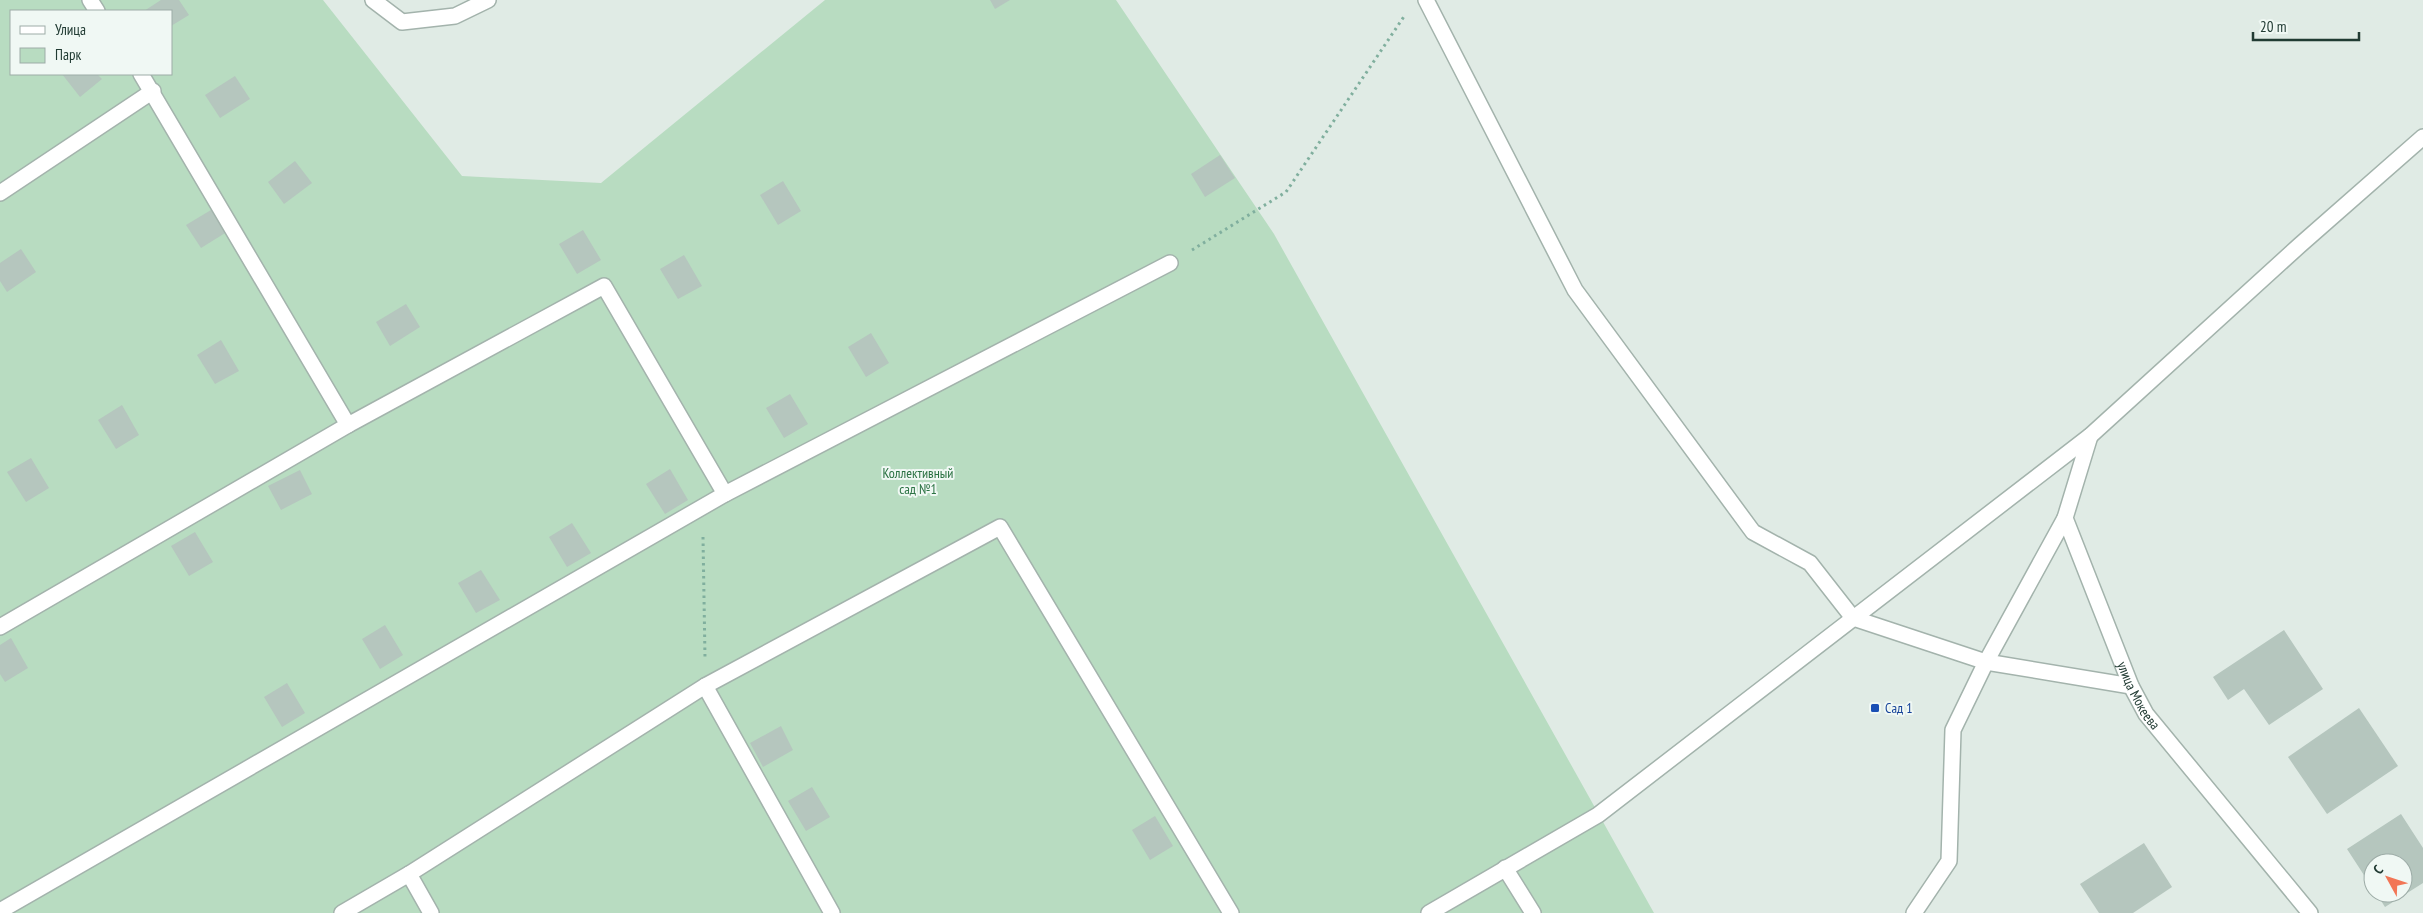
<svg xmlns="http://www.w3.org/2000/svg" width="2423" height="913" font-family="'PT Sans Narrow',sans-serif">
<rect width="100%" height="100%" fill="#e0ebe5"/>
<!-- green -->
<path fill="#b8dcc1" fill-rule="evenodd" d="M0 0H323L462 176 601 183 825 0H1116L1274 234 1654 913H0ZM11 11H171V74H11Z"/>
<!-- building -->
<g fill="#b5c6be">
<path d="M161 0H179L189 15 171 26V11H144Z"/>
<path d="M990 0H1010L995 9Z"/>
<path d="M62 74H97L102 79 80 97Z"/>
<path d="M235 76 250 99 220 118 205 95Z"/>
<path d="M1220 155 1235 178 1205 197 1191 174Z"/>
<path d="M295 161 312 183 284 204 268 182Z"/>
<path d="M783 181 801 211 778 225 760 195Z"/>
<path d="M216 207 230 230 201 248 186 225Z"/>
<path d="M583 230 601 260 577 274 559 244Z"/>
<path d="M21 249 36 272 7 292 0 281V263Z"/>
<path d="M684 255 702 286 678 299 660 269Z"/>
<path d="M406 304 420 327 390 346 376 322Z"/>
<path d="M871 333 889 363 866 377 848 347Z"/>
<path d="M221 340 239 371 215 384 197 355Z"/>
<path d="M790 394 808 424 784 438 766 408Z"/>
<path d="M122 405 139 435 116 449 98 420Z"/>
<path d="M31 458 49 488 26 502 7 472Z"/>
<path d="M670 469 688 500 665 514 646 484Z"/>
<path d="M300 470 312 494 281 510 268 486Z"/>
<path d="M572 523 591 553 567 567 549 537Z"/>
<path d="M195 532 213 562 189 576 171 546Z"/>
<path d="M481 570 500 600 476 613 458 583Z"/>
<path d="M385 625 403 655 380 669 362 639Z"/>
<path d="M2284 630 2323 689 2269 725 2244 689 2228 700 2213 677Z"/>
<path d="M11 638 28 668 5 682 0 674V645Z"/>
<path d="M287 683 305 713 282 727 264 697Z"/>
<path d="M2359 708 2398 766 2327 814 2288 757Z"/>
<path d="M781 726 793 750 763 767 750 743Z"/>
<path d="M812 787 830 817 806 831 788 801Z"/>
<path d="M2401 814 2423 848V883L2385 907 2376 893H2403V863H2373V889L2347 849Z"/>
<path d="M1155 816 1173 846 1150 860 1132 830Z"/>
<path d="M2144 843 2172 887 2133 913H2099L2080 884Z"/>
</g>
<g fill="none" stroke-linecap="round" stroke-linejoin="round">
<defs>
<g id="minor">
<path d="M90 0 97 11"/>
<path d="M373 0 402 22 455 16 488 0"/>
<path d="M1426 0 1575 290 1753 532 1810 563 1853 618 1986 662 2131 686"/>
<path d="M141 74 348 425 604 286 725 494"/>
<path d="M0 193 153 91"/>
<path id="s1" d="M2090 436 2065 518 2131 686 2146 714 2310 913"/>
<path d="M0 627 348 425"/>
<path d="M705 686 832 913"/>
<path d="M1505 868 1533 913"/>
<path d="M409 874 431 913"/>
<path d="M0 911 725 494 1170 263"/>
<path d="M342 913 409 874 705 686 1000 527 1231 913"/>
<path d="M1429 913 1598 815 2090 436 2300 245 2423 137"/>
<path d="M1914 913 1949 861 1953 730 1986 662 2065 518"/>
</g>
</defs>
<!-- minor casing -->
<use href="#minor" stroke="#a3b3ac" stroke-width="18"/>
<!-- path -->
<g stroke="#80af9e" stroke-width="3" stroke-dasharray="2.5 4" stroke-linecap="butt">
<path d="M1192 250 1286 192 1405 15"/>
<path d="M703 537 705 658"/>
</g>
<!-- minor -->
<use href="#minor" stroke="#fff" stroke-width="15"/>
</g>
<!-- markers -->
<rect fill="#1a4fb4" stroke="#f0f8f4" stroke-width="2" x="1870" y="703" width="10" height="10" rx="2.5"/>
<g text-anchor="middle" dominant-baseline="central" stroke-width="4" stroke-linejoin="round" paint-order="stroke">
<!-- park labels -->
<g font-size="14" fill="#2b7243" stroke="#f0f8f4">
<text x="918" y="473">Коллективный<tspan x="918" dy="16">сад №1</tspan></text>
</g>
<!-- street labels -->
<g font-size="14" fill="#213b33" stroke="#f0f8f4">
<text stroke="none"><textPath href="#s1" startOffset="278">улица Мокеева</textPath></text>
</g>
<!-- transit labels -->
<g font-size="14" fill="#164399" stroke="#f0f8f4" text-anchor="start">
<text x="1885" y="708">Сад 1</text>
</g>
</g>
<!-- legend -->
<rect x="10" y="10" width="162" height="65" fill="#f0f8f4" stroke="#9daca7"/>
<rect x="20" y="26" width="25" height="8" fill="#ffffff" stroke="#9daca7"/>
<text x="55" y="35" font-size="15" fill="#213b33">Улица</text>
<rect x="20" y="48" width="25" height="15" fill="#b8dcc1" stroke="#9daca7"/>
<text x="55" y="60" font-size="15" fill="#213b33">Парк</text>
<!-- north arrow -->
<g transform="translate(2388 878) rotate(310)"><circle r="24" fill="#f0f8f4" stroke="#9daca7"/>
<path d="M0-4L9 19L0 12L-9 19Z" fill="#f27656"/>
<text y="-8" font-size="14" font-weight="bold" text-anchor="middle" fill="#213b33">С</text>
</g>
<!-- scale -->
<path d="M2253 32v8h106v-8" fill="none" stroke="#213b33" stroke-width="2.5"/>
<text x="2260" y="32" font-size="15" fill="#213b33" stroke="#f0f8f4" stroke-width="4" paint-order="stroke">20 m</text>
</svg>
